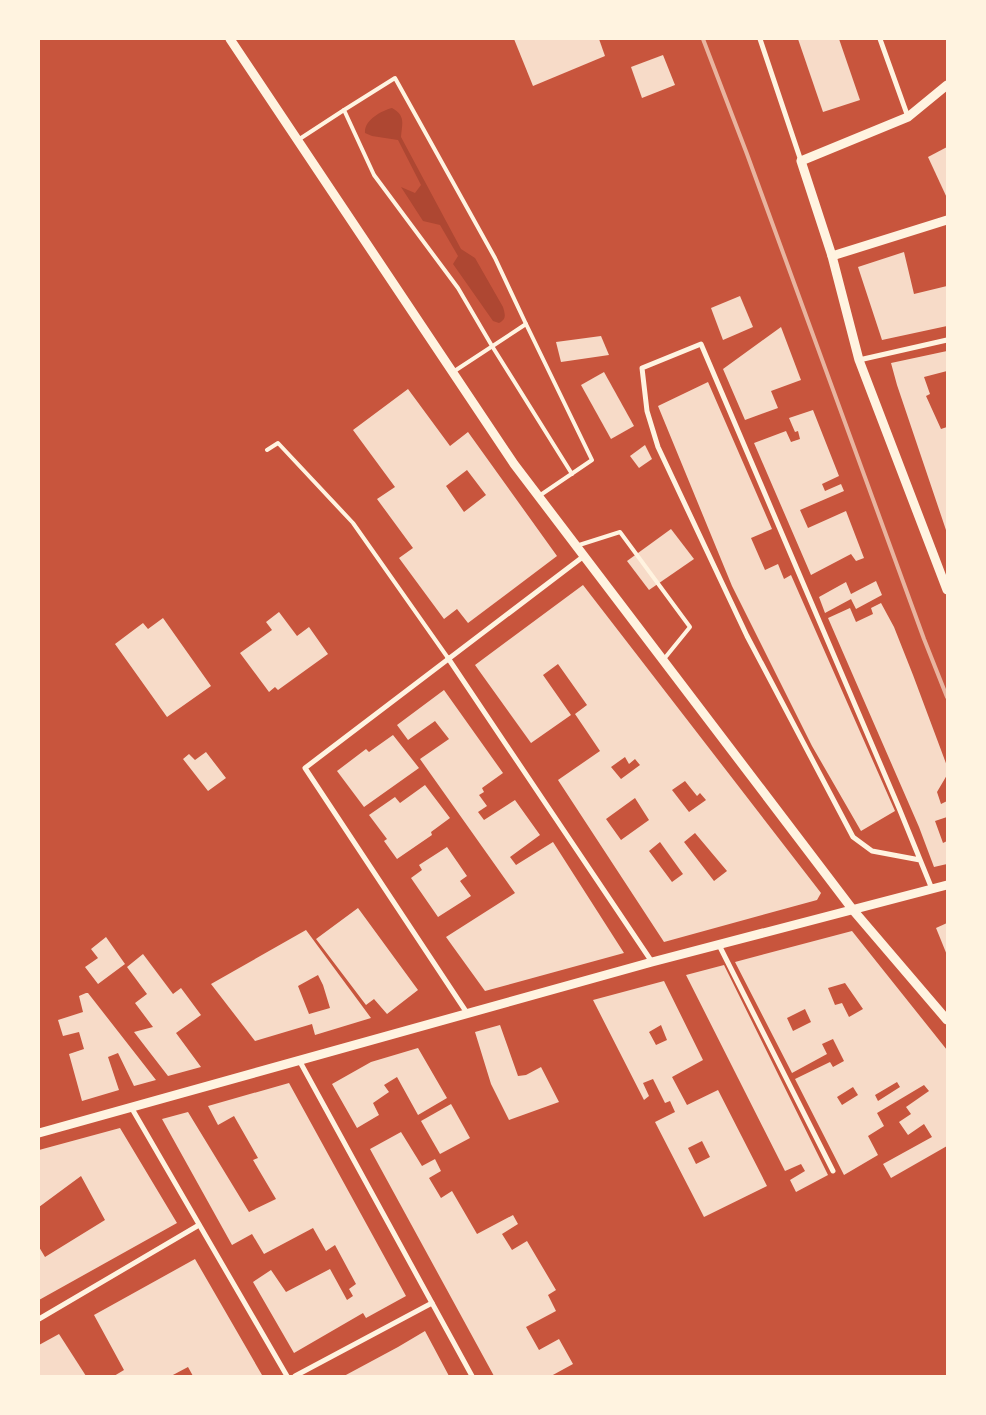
<svg xmlns="http://www.w3.org/2000/svg" width="986" height="1415" font-family="'Roboto Condensed',sans-serif">
<rect width="100%" height="100%" fill="#c8553d"/>
<!-- green -->
<path fill="#ae4732" d="M392 108C406 116 402 123 401 137L461 249 475 258 503 307C505 314 507 319 499 323L493 321 453 264 458 256 440 225 423 221 401 187 415 193 421 185 398 140 372 136 365 133C364 120 381 111 392 108Z"/>
<!-- building -->
<g fill="#f7dbc8" fill-rule="evenodd">
<path d="M514 39H599L605 56 533 86Z"/>
<path d="M798 39H839L860 100 823 112Z"/>
<path d="M663 55 675 85 642 98 631 67Z"/>
<path d="M947 147V198L928 157Z"/>
<path d="M904 252 914 294 947 286V326L882 340 858 267Z"/>
<path d="M740 296 753 327 723 340 711 308Z"/>
<path d="M781 327 801 380 771 391 778 408 745 420 723 369Z"/>
<path d="M601 336 609 355 561 362 556 342Z"/>
<path d="M947 351V371L924 377 930 394 926 396 941 429 947 427V533L897 385 891 363Z"/>
<path d="M604 372 634 426 611 439 581 385Z"/>
<path d="M708 382 772 529 751 538 765 570 778 564 784 579 791 575 895 811 861 831 812 746 732 586 658 406Z"/>
<path d="M408 389 450 446 468 432 557 556 468 623 457 609 444 619 399 558 413 548 377 499 395 487 353 430ZM467 470 486 495 464 512 446 486Z"/>
<path d="M813 410 839 476 822 484 825 491 841 484 844 491 800 510 808 528 846 511 864 558 856 561 851 554 811 575 754 443 786 431 791 442 800 439 798 431 795 432 789 418Z"/>
<path d="M645 445 652 459 639 468 630 456Z"/>
<path d="M671 529 694 559 649 590 627 561Z"/>
<path d="M876 581 882 595 856 609 851 599 825 613 819 597 846 582 851 594Z"/>
<path d="M583 585 821 893 817 900 664 942 558 780 600 751 575 714 587 705 558 664 543 675 571 715 531 743 475 665ZM625 757 629 764 635 759 640 765 621 779 611 767ZM685 781 697 796 700 793 706 800 689 812 672 790ZM635 798 649 820 621 840 606 819ZM695 833 727 871 714 881 684 842ZM660 842 683 874 672 882 649 851Z"/>
<path d="M881 603 894 627 913 675 947 766V775L937 792 941 804 947 801V817L935 821 943 843 947 841V864L934 867 919 827 828 618 850 608 856 622 873 614 871 608Z"/>
<path d="M279 612 297 636 309 627 328 654 278 690 275 687 269 692 240 653 272 630 266 622Z"/>
<path d="M163 618 211 686 167 717 115 644 143 623 148 629Z"/>
<path d="M444 690 503 773 482 788 484 792 479 795 487 806 478 812 484 820 515 800 540 835 510 857 516 865 553 842 624 953 485 991 446 937 515 893 420 759 449 739 435 721 408 740 397 725Z"/>
<path d="M393 735 419 768 364 807 337 771 366 749 369 752Z"/>
<path d="M206 752 226 778 208 791 183 759 189 754 195 760Z"/>
<path d="M425 785 450 818 431 832 432 835 397 859 384 841 387 839 369 815 395 797 400 803Z"/>
<path d="M447 847 467 876 460 881 471 896 438 917 411 878 422 870 419 865Z"/>
<path d="M358 908 418 990 387 1014 374 999 366 1005 316 939Z"/>
<path d="M947 923V955L936 928Z"/>
<path d="M306 930 371 1018 315 1035 312 1024 255 1041 211 984ZM318 975 323 985 330 1008 309 1014 298 986Z"/>
<path d="M852 931 947 1050V1146L891 1178 883 1164 932 1137 924 1124 908 1135 899 1122 911 1114 906 1107 929 1091 924 1085 877 1113 884 1126 868 1136 878 1155 844 1175 795 1079 830 1062 833 1067 844 1061 833 1039 822 1044 827 1054 792 1073 735 962ZM845 983 863 1009 849 1017 842 1003 835 1005 828 988ZM805 1009 811 1022 793 1031 787 1018ZM897 1082 900 1087 878 1101 875 1095ZM853 1087 858 1095 842 1105 837 1097Z"/>
<path d="M106 937 125 964 98 984 85 967 98 958 91 949Z"/>
<path d="M143 954 173 994 181 988 201 1015 176 1033 201 1067 168 1076 134 1032 153 1027 135 1003 147 994 127 967Z"/>
<path d="M724 965 828 1175 796 1192 790 1180 805 1171 801 1164 785 1171 686 975Z"/>
<path d="M664 981 703 1060 672 1077 687 1105 718 1090 767 1186 704 1217 655 1122 675 1112 670 1101 665 1103 653 1079 643 1083 649 1096 644 1100 593 1000ZM661 1025 667 1040 656 1045 649 1032ZM702 1141 710 1157 696 1164 688 1148Z"/>
<path d="M86 993H88L156 1080 134 1086 118 1053 108 1057 119 1090 82 1101 69 1054 84 1049 79 1032 63 1036 58 1020 83 1012 79 996Z"/>
<path d="M500 1025 518 1076 526 1075 541 1067 559 1102 509 1120 491 1084 475 1032Z"/>
<path d="M418 1048 447 1098 418 1115 397 1077 384 1085 389 1092 373 1103 379 1115 357 1128 332 1084 371 1062Z"/>
<path d="M289 1083 406 1296 366 1318 363 1313 294 1353 253 1282 271 1270 286 1292 330 1269 347 1300 353 1296 349 1289 356 1284 335 1245 326 1251 313 1228 264 1254 252 1234 232 1245 162 1119 188 1112 249 1212 276 1199 253 1160 258 1158 234 1116 218 1125 208 1106Z"/>
<path d="M451 1104 470 1138 440 1154 421 1121Z"/>
<path d="M120 1128 177 1223 39 1300V1247L45 1257 105 1220 81 1176 39 1207V1150Z"/>
<path d="M401 1132 422 1166 435 1159 441 1171 429 1178 441 1198 452 1191 477 1234 513 1215 518 1224 502 1234 512 1250 527 1241 556 1290 548 1295 556 1311 526 1327 539 1350 559 1339 573 1364 551 1376H494L370 1149Z"/>
<path d="M195 1259 262 1375 193 1376 188 1367 171 1376H114L124 1370 94 1315Z"/>
<path d="M425 1331 449 1376H344L398 1347Z"/>
<path d="M59 1334 86 1376H39V1345Z"/>
</g>
<g fill="none" stroke-linecap="round" stroke-linejoin="round">
<!-- service -->
<g stroke="#fff3e0" stroke-width="4">
<path d="M298 140 344 110"/>
<path d="M526 324 495 258 395 78 344 110 374 175 458 288 492 346 572 474"/>
<path d="M453 372 526 324 592 460 539 496"/>
<path d="M267 450 278 443 353 523 448 658"/>
<path d="M576 546 620 532 690 627 664 659"/>
</g>
<!-- minor -->
<g stroke="#fff3e0" stroke-width="5">
<path d="M760 39 801 161"/>
<path d="M880 39 908 117"/>
<path d="M859 360 947 340"/>
<path d="M448 658 652 962"/>
<path d="M920 860 872 851 853 837 747 636 658 447 647 411 642 368 701 344 899 808 932 889"/>
<path d="M719 945 833 1171"/>
<path d="M467 1013 305 768 584 556"/>
<path d="M299 1060 472 1376"/>
<path d="M131 1107 287 1376"/>
<path d="M39 1319 199 1225"/>
<path d="M295 1376 432 1303"/>
</g>
<!-- tertiary -->
<g stroke="#fff3e0" stroke-width="9">
<path d="M230 39 514 464 853 910 947 1020"/>
<path d="M947 85 908 117 801 161 832 256 859 360 947 590"/>
<path d="M832 256 947 220"/>
<path d="M39 1133 652 962 947 885"/>
</g>
<!-- rail -->
<path stroke="#e9b49f" stroke-width="4" d="M703 39 747 154 924 639 947 697"/>
</g>
<!-- border -->
<rect width="986" height="1415" fill="none" stroke="#fff3e0" stroke-width="80"/>
</svg>
